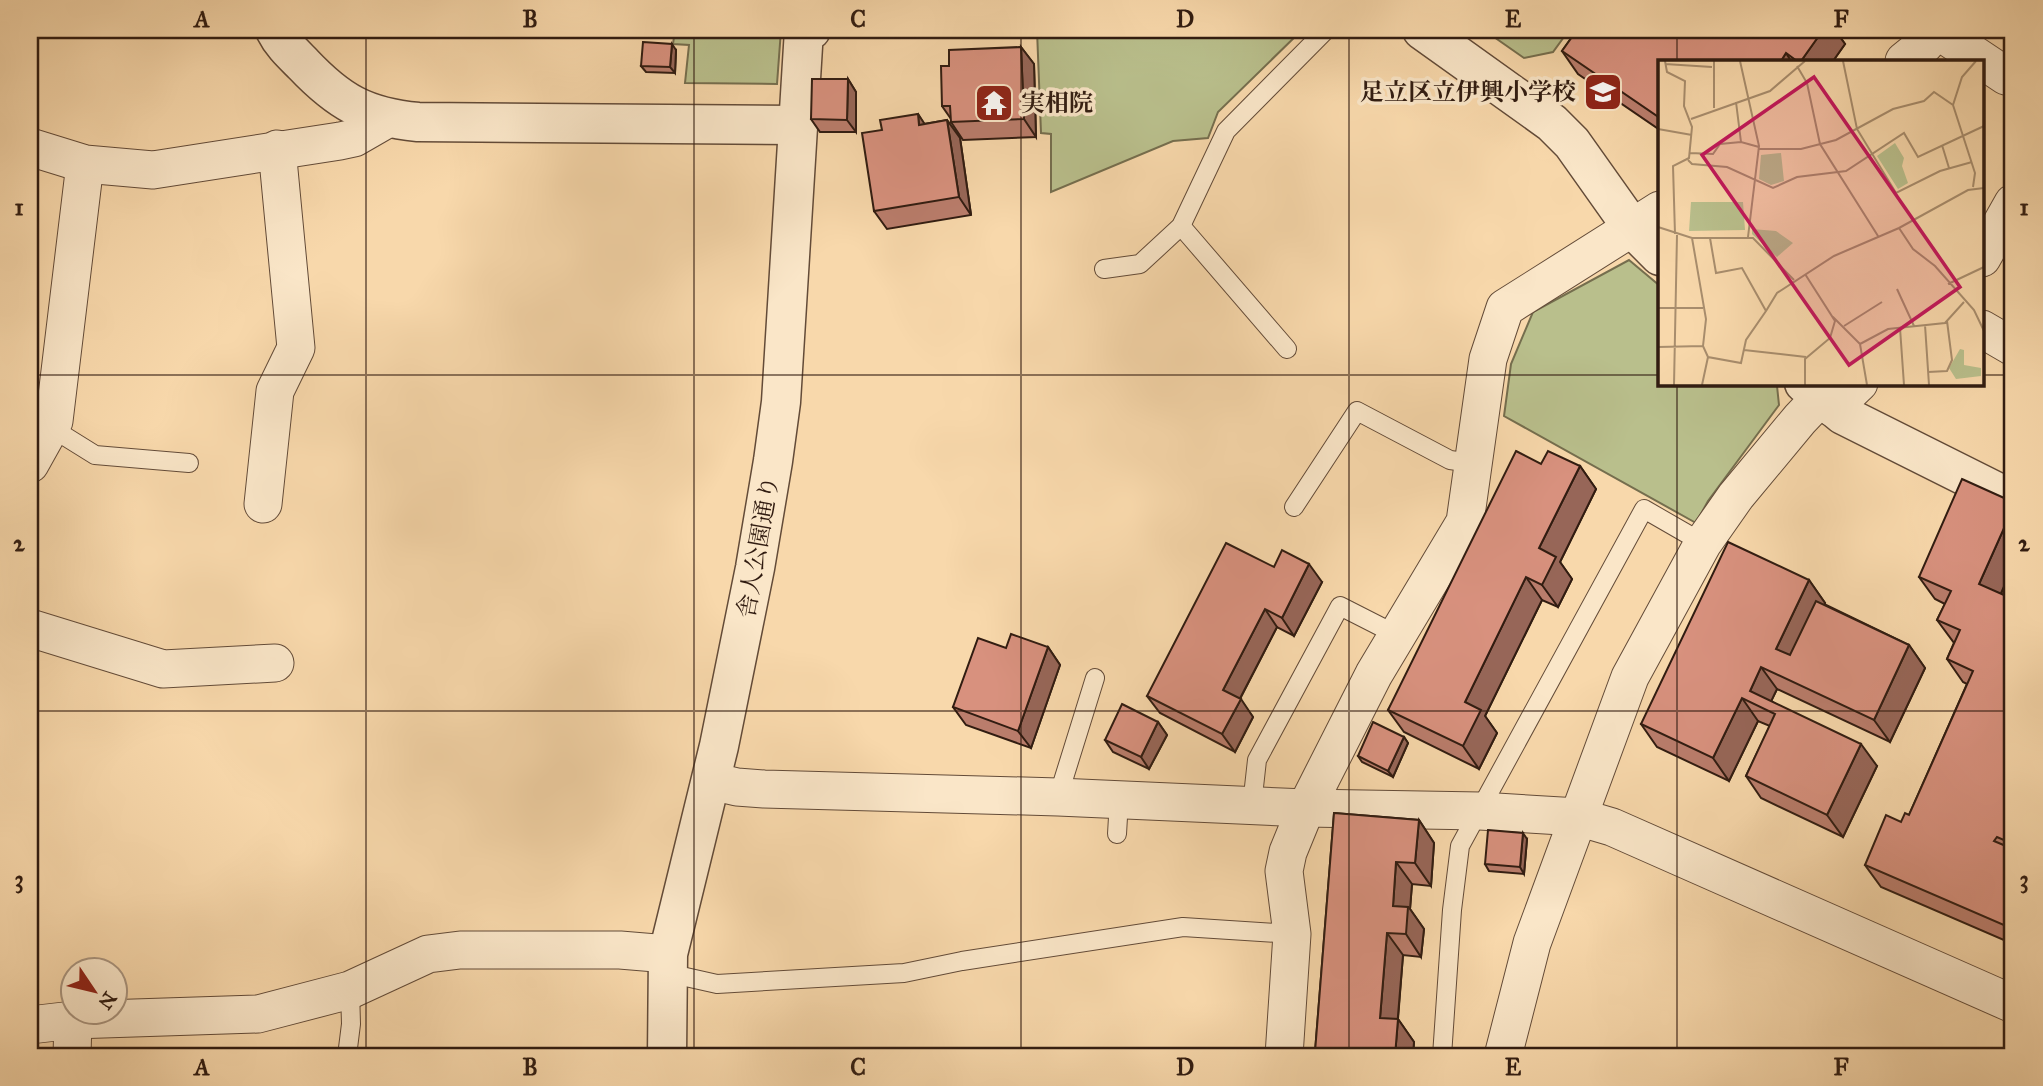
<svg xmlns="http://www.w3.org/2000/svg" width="2043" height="1086" font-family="'IM FELL Great Primer','Noto Serif JP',serif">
<rect width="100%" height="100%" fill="#f8d8ab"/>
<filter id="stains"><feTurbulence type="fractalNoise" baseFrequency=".00286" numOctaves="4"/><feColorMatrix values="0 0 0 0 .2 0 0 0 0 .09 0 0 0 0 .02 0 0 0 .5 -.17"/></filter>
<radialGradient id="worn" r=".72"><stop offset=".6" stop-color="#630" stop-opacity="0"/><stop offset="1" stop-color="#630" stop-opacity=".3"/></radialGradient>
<!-- green -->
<g fill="#b9bf8c" stroke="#756e4e" stroke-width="2">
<path d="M675 30H781L777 84 685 83 689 45 673 44Z"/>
<path d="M1037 30H1302L1218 112 1208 138 1173 141 1051 192V134L1041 133Z"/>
<path d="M1484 30H1569L1553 52 1524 58Z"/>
<path d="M1629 260 1660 286V383H1774L1777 386 1779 405 1708 501 1696 523 1504 416 1511 364 1533 312Z"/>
</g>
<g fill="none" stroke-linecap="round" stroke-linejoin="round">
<defs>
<g id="service">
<path d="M1181 226 1287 349"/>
<path d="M1104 269 1140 264 1181 226 1226 131 1326 30"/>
<path d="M50 427 95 455 189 463"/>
<path d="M1294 507 1357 411 1450 460 1472 463"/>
<path d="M1058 797 1095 678"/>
<path d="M1252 805 1257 760 1340 606 1397 635"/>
<path d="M1117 834 1119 800"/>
<path d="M668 973 717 984 904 973 962 961 1183 927 1292 934"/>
<path d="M347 1056 351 1024 350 990"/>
<path d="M1442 1056 1452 910 1460 846 1644 509 1703 543"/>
</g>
<g id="minor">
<path d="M1937 30 2006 76"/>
<path d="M1904 61 1925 44 1937 30"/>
<path d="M30 147 85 164 153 170 340 141 354 138 387 119"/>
<path d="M1982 258 2013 203"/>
<path d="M1982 329 2013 347"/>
<path d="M1833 408 1859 383"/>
<path d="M30 464 54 421 85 164"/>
<path d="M263 504 275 391 296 348 277 149"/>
<path d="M30 628 163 669 275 663"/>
<path d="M711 781 737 787 764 789 1058 797 1306 808 1480 811 1578 817 1612 827 2013 1004"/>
<path d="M30 1025 73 1020 258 1014 350 990 428 954 460 950H620L668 954"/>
<path d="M72 1056 73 1020"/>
<path d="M1284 1056 1292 934 1284 871 1288 852 1306 808 1374 674 1465 522 1488 359 1505 308 1660 210"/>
<path d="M1503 1056 1532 943 1630 677 1703 543 1736 496 1800 419 1820 398"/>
</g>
<g id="tertiary">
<path d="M275 30C282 44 292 53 303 64 339 102 365 117 418 122L798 125"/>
<path d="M1422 30 1552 123 1572 143 1633 229 1660 256"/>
<path d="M1804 383 1843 415 2013 500"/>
<path d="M667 1056 668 954 719 746 755 568 773 461 781 402 804 30H811"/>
</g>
</defs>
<!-- service casing -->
<use href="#service" stroke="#634b38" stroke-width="20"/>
<!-- minor casing -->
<use href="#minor" stroke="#634b38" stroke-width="39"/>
<!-- tertiary casing -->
<use href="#tertiary" stroke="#634b38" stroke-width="41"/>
<!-- service -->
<use href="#service" stroke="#fae6c8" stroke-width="18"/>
<!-- minor -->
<use href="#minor" stroke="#fae6c8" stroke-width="37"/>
<!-- tertiary -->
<use href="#tertiary" stroke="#fae6c8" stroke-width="38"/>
</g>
<!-- wall -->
<g fill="#ba7d6c" stroke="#311c11" stroke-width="2">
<path d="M1577 30H1835L1845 44 1833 61H1660V130L1578 74 1562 51Z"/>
<path d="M1021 47 1034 64 1036 137 963 140 951 122V119L942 106 949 66Z"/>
<path d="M676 50 675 73 646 72 641 66Z"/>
<path d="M848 79 856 92V132H820L811 119Z"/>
<path d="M918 114 924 124 947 120 960 138 971 215 887 229 874 211 882 130Z"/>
<path d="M1541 464 1580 466 1596 489 1560 562 1572 579 1558 607 1542 600 1485 716 1497 733 1479 769 1404 732 1388 710Z"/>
<path d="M2013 502V566L2001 594 2013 599V944L1881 887 1865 865 1901 822 1909 815 1967 684 1963 682 1947 659 1954 643 1937 620 1945 604 1935 599 1919 577Z"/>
<path d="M1274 567 1322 582 1294 636 1277 627 1240 699 1253 717 1235 752 1160 713 1147 696Z"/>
<path d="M1809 580 1825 603 1824 604 1909 645 1925 668 1890 742 1777 689 1771 701 1877 766 1843 837 1761 798 1746 776 1770 726 1758 721 1729 781 1657 747 1641 724Z"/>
<path d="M1048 647 1060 665 1031 748 966 725 953 707 1006 648Z"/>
<path d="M1158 722 1167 735 1149 769 1113 752 1105 740Z"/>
<path d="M1404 737 1408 743 1393 777 1362 762 1358 756Z"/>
<path d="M1334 813 1419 820 1434 843 1431 886 1412 884 1410 909 1424 929 1421 957 1403 955 1398 1019 1414 1042 1413 1056H1318L1315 1052Z"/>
<path d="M1527 839 1524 874 1489 871 1485 864Z"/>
</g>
<!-- shaded-wall -->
<g fill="#976658" stroke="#311c11" stroke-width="2">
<path d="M1823 30H1835L1845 44 1833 61H1801Z"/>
<path d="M672 44 676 50 675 73 670 67Z"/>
<path d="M1021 47 1034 64 1036 137 1024 119Z"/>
<path d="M1786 53 1791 61H1781Z"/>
<path d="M848 79 856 92V132L847 120Z"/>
<path d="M918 114 930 132 919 125Z"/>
<path d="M947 120 960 138 971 215 959 197Z"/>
<path d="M1580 466 1596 489 1560 562 1572 579 1558 607 1542 585 1539 548Z"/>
<path d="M2013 508V566L1995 607 1979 584Z"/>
<path d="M1309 564 1322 582 1294 636 1282 618Z"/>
<path d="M1526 577 1542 600 1485 716 1497 733 1479 769 1463 746 1465 702Z"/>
<path d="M1809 580 1825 603 1792 672 1776 649Z"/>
<path d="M1265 609 1277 627 1235 708 1223 690Z"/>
<path d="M1909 645 1925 668 1890 742 1874 720Z"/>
<path d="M1048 647 1060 665 1031 748 1018 731Z"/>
<path d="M1761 667 1777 689 1767 710 1750 691Z"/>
<path d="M1742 698 1758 721 1729 781 1713 758Z"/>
<path d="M1241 699 1253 717 1235 752 1222 734Z"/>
<path d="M1158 722 1167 735 1149 769 1141 757Z"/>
<path d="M1404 737 1408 743 1393 777 1388 771Z"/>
<path d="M1861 744 1877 766 1843 837 1827 815Z"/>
<path d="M2013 796V812L2009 806Z"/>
<path d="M1419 820 1434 843 1431 886 1415 863Z"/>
<path d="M1523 833 1527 839 1524 874 1520 867Z"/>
<path d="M1396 862 1412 884 1410 909 1424 929 1421 957 1406 934 1393 906Z"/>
<path d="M1387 933 1403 955 1396 1040 1380 1018Z"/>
<path d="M1398 1019 1414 1042 1413 1056H1395Z"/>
</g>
<!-- building -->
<g fill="#d8917e" stroke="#311c11" stroke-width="2">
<path d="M1577 30H1823L1801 61H1797L1786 53 1781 61H1660V118L1562 51Z"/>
<path d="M643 42 672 44 670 67 641 66Z"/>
<path d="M1021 47 1024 119 951 122 950 106H942L941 66H949V50Z"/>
<path d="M812 79H848L847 120 811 119Z"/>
<path d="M918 114 919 125 947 120 959 197 874 211 862 133 882 130 880 120Z"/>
<path d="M1516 451 1541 464 1548 451 1580 466 1539 548 1556 557 1542 585 1526 577 1465 702 1481 710 1463 746 1388 710Z"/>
<path d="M1962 479 2013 502V508L1979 584 2013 599V796L2009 806 2013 808V844L1997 837 1994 841 2013 849V929L1865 865 1886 815 1901 822 1905 813 1909 815 1973 671 1947 659 1960 630 1937 620 1951 591 1919 577Z"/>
<path d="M1728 542 1809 580 1776 649 1790 655 1816 601 1909 645 1874 720 1761 667 1750 691 1861 744 1827 815 1746 776 1775 714 1742 698 1713 758 1641 724Z"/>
<path d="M1226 543 1274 567 1282 550 1309 564 1282 618 1265 609 1223 690 1241 699 1222 734 1147 696Z"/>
<path d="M1011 634 1048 647 1018 731 953 707 978 638 1006 648Z"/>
<path d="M1122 704 1158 722 1141 757 1105 740Z"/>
<path d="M1373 722 1404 737 1388 771 1358 756Z"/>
<path d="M1334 813 1419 820 1415 863 1396 862 1393 906 1408 907 1406 934 1387 933 1380 1018 1398 1019 1395 1056H1372L1315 1052Z"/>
<path d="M1488 830 1523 833 1520 867 1485 864Z"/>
</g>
<!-- grid -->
<path fill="none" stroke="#311c11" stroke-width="2" stroke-opacity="0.55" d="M366 30V1056M694 30V1056M1021 30V1056M1349 30V1056M1677 30V61M30 375H1660M1982 375H2013M1677 383V1056M30 711H2013"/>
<!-- icons -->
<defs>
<symbol id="school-square" viewBox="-11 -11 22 22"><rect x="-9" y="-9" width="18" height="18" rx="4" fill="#8f2418" stroke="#fae6c8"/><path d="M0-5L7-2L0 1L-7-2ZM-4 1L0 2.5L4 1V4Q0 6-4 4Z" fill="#fff"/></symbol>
<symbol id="temple-square" viewBox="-11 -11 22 22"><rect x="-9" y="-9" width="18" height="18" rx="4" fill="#8f2418" stroke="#fae6c8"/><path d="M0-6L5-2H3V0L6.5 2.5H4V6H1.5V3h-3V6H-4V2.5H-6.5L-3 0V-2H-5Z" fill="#fff"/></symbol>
</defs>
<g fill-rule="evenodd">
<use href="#school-square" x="1581" y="70" width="44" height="44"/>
<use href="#temple-square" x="972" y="81" width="44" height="44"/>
</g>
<g text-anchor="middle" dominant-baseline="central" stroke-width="7" stroke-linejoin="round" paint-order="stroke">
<!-- poi labels -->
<g font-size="24" font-weight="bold" fill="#311c11" stroke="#fae6c8" text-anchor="end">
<text x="1576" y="92">足立区立伊興小学校</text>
<text x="1021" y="103" text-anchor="start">実相院</text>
</g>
<!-- street labels -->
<g font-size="24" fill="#311c11" stroke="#fae6c8">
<text transform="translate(758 547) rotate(-80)">舎人公園通り</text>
</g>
</g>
<!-- overview -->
<g transform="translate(1658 60)">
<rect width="326" height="326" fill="#f8d8ab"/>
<path d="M237 83 246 98 244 106 250 123 240 129 219 96ZM123 93 126 121 113 125 101 119 103 95ZM33 142H85L87 170 31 171ZM94 169 118 171 135 183 119 197 94 174ZM302 289 306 290V305L323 308V316L298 319 291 308Z" fill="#b9bf8c"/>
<path fill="none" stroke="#a88d6d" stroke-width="2" d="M7 1 9 12 27 21 26 46 34 67 31 98 15 106 17 174M82 1 101 86 90 177M185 1 199 69 238 133 282 111 314 102M7 4 54 7M139 6 149 23 162 84 220 176M78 42 83 82M56 48V1M33 59 112 31 147 1M0 69 34 75M284 85 291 108M101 89H143L178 80 235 49 266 41 276 32 295 45M32 93 55 94 62 84 83 82 101 87M30 100 34 104 69 107 115 128 139 117 188 111 246 73 260 97 326 66M315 127 317 113 295 45 304 17 318 1M0 167 34 178H95L136 220M241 168 255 189 277 206 316 250 326 271M34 178 48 259 45 286M147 214 177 261 172 278 147 299V325M290 224 326 207M239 229 256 266M0 248H45M108 251 119 233 176 196 241 168 310 130 326 128M175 257 202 284 209 325M267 265 271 325M186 266 224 242M242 268 246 325M202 284 230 269 287 263 306 242M0 287 45 286 50 297 83 303 88 280 108 251 84 208 58 213 52 178M86 290 148 297M270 312 289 311 294 300 289 261M16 325 19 175M44 325 50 297"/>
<path fill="#c2185b" fill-opacity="0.15" stroke="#c2185b" stroke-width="3.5" d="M156 17 302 227 191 305 44 95Z"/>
<rect width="326" height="326" fill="none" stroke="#311c11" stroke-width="3.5"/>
</g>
<!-- margin -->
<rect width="2043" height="1086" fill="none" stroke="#f8d8ab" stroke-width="77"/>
<!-- north arrow -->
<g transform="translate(94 991) rotate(125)"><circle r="33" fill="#fae6c8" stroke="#aa957f" stroke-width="2"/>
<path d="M0-5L12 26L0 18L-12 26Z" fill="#8f2418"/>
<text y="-10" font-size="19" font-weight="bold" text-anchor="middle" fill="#311c11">N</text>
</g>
<rect x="38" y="38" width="1966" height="1010" fill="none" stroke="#311c11" stroke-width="2.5"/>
<g font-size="23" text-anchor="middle" font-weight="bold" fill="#311c11">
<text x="202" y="27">A</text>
<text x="530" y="27">B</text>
<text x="858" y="27">C</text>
<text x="1185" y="27">D</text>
<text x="1513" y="27">E</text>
<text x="1841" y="27">F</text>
<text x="19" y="215">1</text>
<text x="2024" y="215">1</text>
<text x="19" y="551">2</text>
<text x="2024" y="551">2</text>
<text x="19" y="887">3</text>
<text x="2024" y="887">3</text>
<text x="202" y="1075">A</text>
<text x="530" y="1075">B</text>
<text x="858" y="1075">C</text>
<text x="1185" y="1075">D</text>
<text x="1513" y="1075">E</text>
<text x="1841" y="1075">F</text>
</g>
<rect width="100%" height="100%" filter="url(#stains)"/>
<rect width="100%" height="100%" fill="url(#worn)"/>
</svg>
